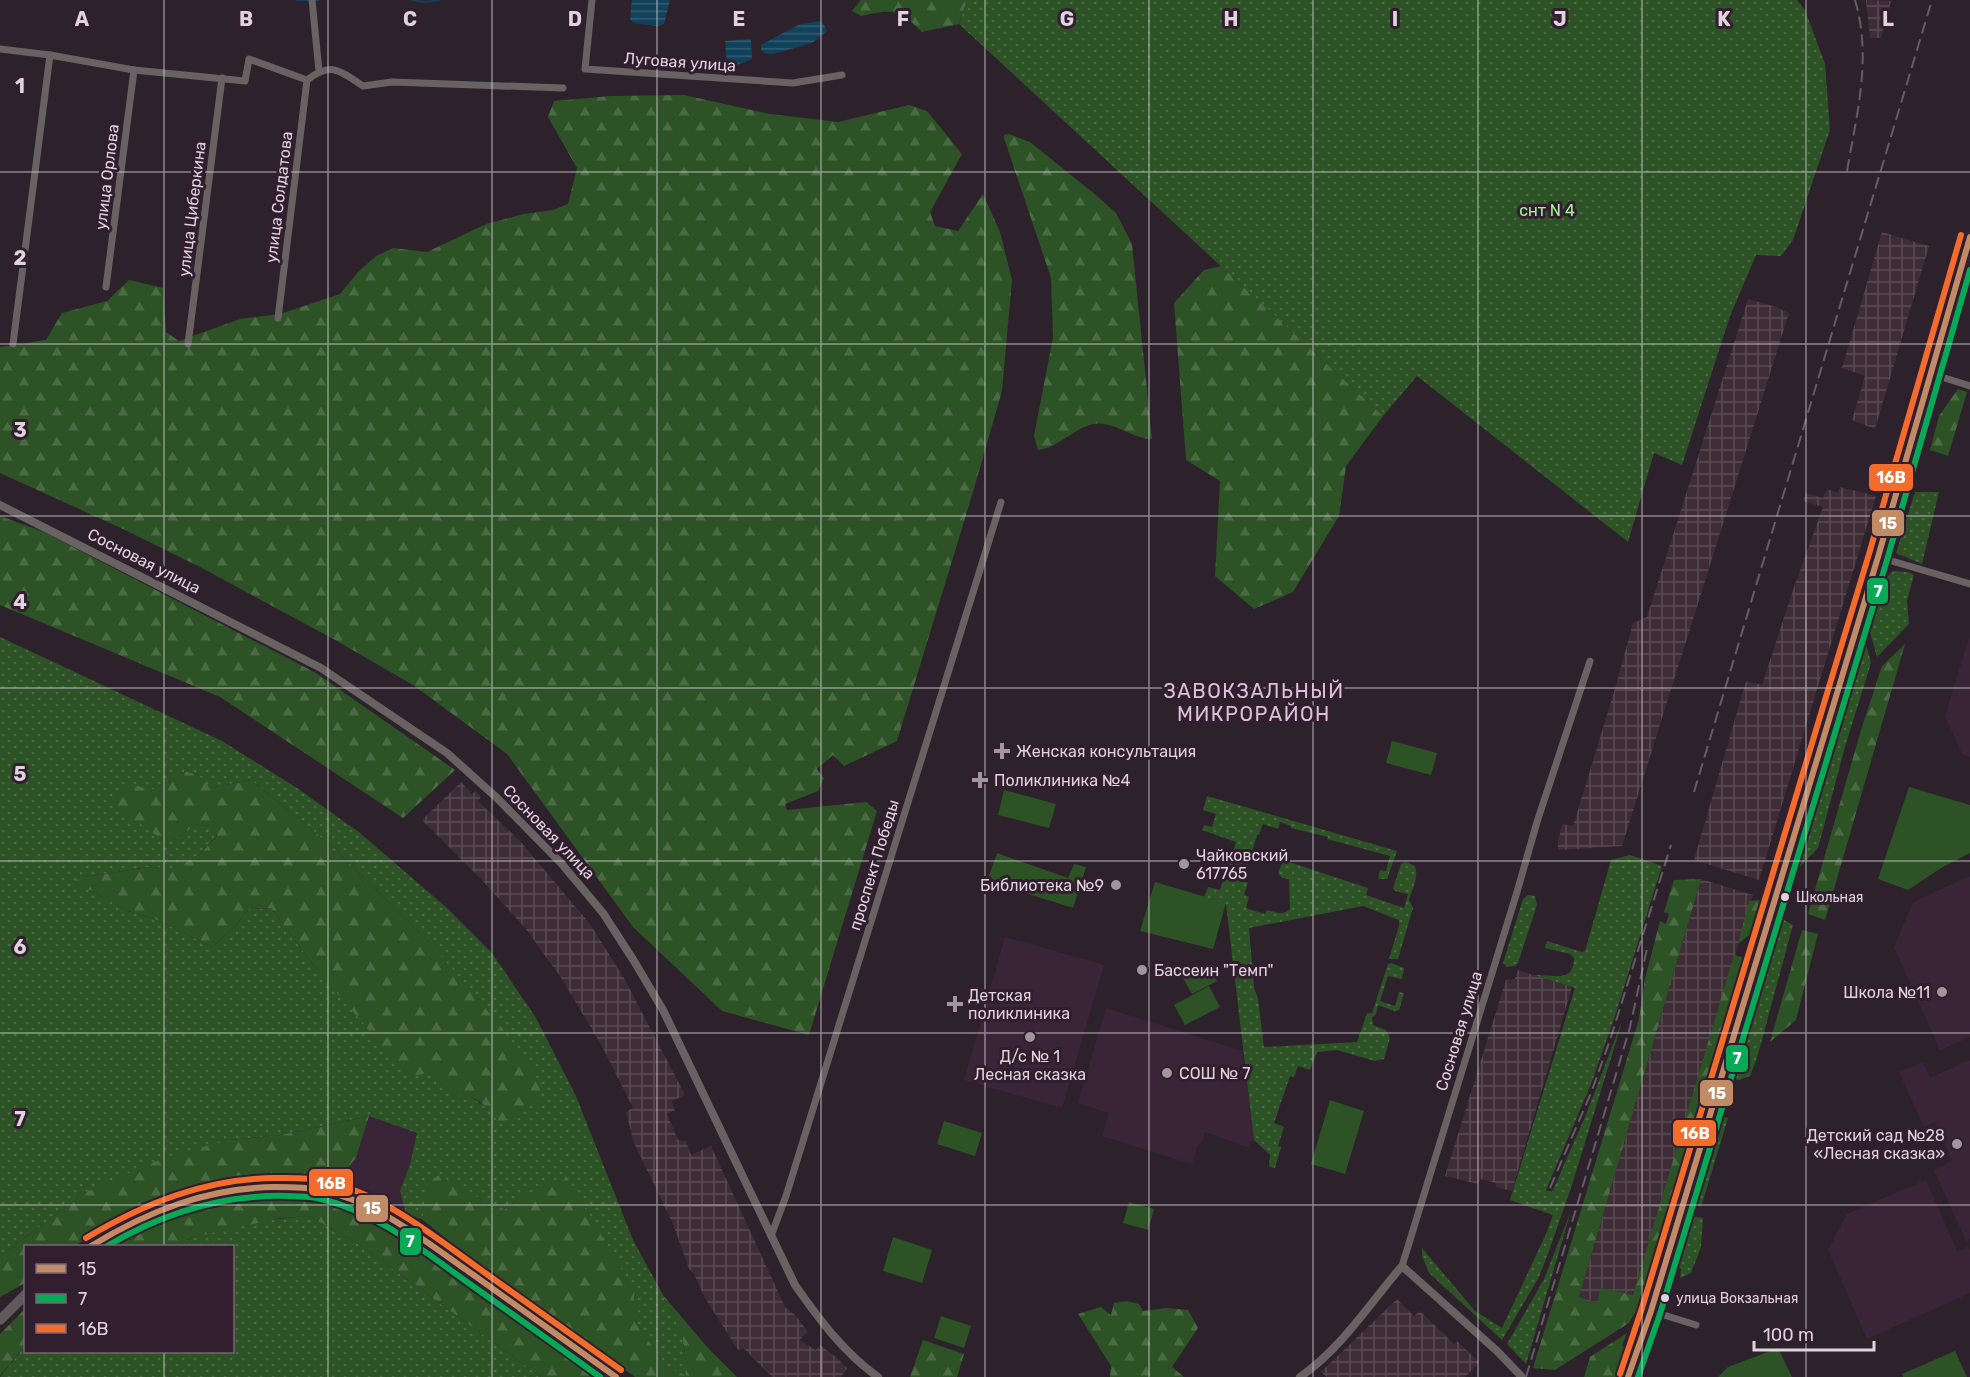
<svg xmlns="http://www.w3.org/2000/svg" width="1970" height="1377" font-family="Rubik,sans-serif">
<defs>
<pattern id="industrial-grid" width="8" height="8" patternUnits="userSpaceOnUse" patternTransform="scale(1.5)"><rect width="8" height="8" fill="#3e2d36"/><path d="M0 4h8M4 0v8" fill="none" stroke="#594b53"/></pattern>
<pattern id="grass-dots" width="8" height="8" patternUnits="userSpaceOnUse" patternTransform="scale(1.5)"><rect width="8" height="8" fill="#2c5225"/><path d="M2 2h.1M6 6h.1" fill="none" stroke="#4a6a44" stroke-width="1.8" stroke-linecap="round"/></pattern>
<pattern id="forest-firs" width="22" height="20" patternUnits="userSpaceOnUse" patternTransform="scale(1.5)"><rect width="22" height="20" fill="#2c5225"/><path d="M5 1l3.5 6h-7zM16 11l3.5 6h-7z" fill="#4a6a44"/></pattern>
<pattern id="water-rules" width="6" height="5" patternUnits="userSpaceOnUse" patternTransform="scale(1.5)"><rect width="6" height="5" fill="#11415b"/><path d="M0 2.5h6" fill="none" stroke="#335c72"/></pattern>
</defs>
<rect width="100%" height="100%" fill="#2d222c"/>
<!-- built -->
<g fill="#3a2438">
<path d="M1969 638H1970V757L1962 754 1945 716Z"/>
<path d="M1970 876V1037L1940 1050 1894 947 1913 902Z"/>
<path d="M1005 937 1104 965 1062 1108 964 1080Z"/>
<path d="M1106 1008 1243 1051 1254 1140 1247 1147 1205 1132 1202 1142 1197 1147 1192 1164 1102 1136 1109 1113 1078 1103Z"/>
<path d="M1970 1060V1239L1966 1241 1934 1170 1952 1161 1935 1122 1924 1127 1899 1072 1923 1062 1930 1078Z"/>
<path d="M369 1116 417 1133 410 1164 400 1191 406 1214 360 1190 335 1183 356 1158Z"/>
<path d="M1926 1180 1957 1251 1968 1247 1970 1251V1293L1867 1339 1828 1250 1847 1214Z"/>
</g>
<!-- industrial -->
<g fill="url(#industrial-grid)">
<path d="M1866 0 1891 1 1881 38H1870Z"/>
<path d="M1882 232 1929 246 1875 429 1852 420 1865 376 1842 368Z"/>
<path d="M1748 299 1776 307 1789 313 1622 846 1558 850V842L1562 824 1573 826 1614 692 1633 623 1647 617Z"/>
<path d="M1840 487 1876 496 1759 880 1694 860 1746 681 1762 685 1793 590 1823 507 1803 501 1806 493 1823 498 1827 489 1838 493Z"/>
<path d="M461 782 472 794 476 791 481 797 478 801 520 841 590 924 624 978 683 1091 685 1095 672 1101 675 1110 667 1114 678 1140 686 1141 691 1155 711 1146 785 1307 796 1316 808 1332 799 1340 816 1350 820 1345 837 1358 847 1368 841 1377H772L743 1348 738 1350 705 1298 694 1274 689 1269 673 1224 634 1143 626 1112 633 1108 603 1048 562 979 526 929 481 879 422 820Z"/>
<path d="M1701 879 1753 895 1633 1296 1601 1288 1597 1303 1579 1297Z"/>
<path d="M1518 970 1572 987 1512 1191 1496 1187V1183L1480 1179 1478 1184 1445 1176 1506 980 1515 979Z"/>
<path d="M1397 1299 1414 1316 1420 1311 1454 1344 1457 1341 1479 1362 1465 1377H1327L1321 1372Z"/>
</g>
<!-- grass -->
<g fill="url(#grass-dots)" fill-rule="evenodd">
<path d="M967 0H1797L1805 10 1825 64 1830 130 1793 240 1781 256 1756 255 1730 316 1682 465 1654 453 1628 542 1417 376 1383 416 959 24Z"/>
<path d="M1915 492H1939L1922 564 1896 553Z"/>
<path d="M1893 571 1908 572 1914 575 1907 601 1909 624 1877 657 1868 626 1882 582Z"/>
<path d="M1864 636 1871 663 1845 747 1818 848 1795 872 1798 850 1842 700Z"/>
<path d="M0 637 222 741 297 788 360 833 447 908 492 953 536 1018 576 1096 633 1240 680 1326 686 1360V1377L666 1366 634 1319V1290L519 1198 497 1216 478 1197 423 1208V1220L406 1214 400 1191 410 1164 417 1133 369 1116 281 1135 229 1140 88 1191 0 1256ZM185 771 198 775 210 788 251 780 334 848 431 944 490 1109 467 1095 441 1086 431 1072 314 966 271 908 249 909 236 925 213 947 157 920 125 910 91 890 84 877 148 867 177 869 201 853 217 835 212 825 195 826 173 840 150 791 170 781Z"/>
<path d="M1207 796 1397 851 1387 879H1378L1380 870 1386 871 1390 856 1327 839 1328 837 1291 828V826L1280 822 1278 829 1263 824 1259 835H1257L1243 881 1248 883 1244 895 1249 897 1246 908 1265 914 1267 910C1275 912 1284 916 1290 909L1289 879 1282 878 1278 873 1283 861H1286L1368 888 1366 895 1404 908 1408 894 1395 891 1393 888 1401 864 1406 862 1415 866C1419 877 1412 889 1409 900L1413 908 1398 959H1389L1399 926V920L1363 906 1249 928 1254 988 1258 998 1264 1047 1357 1042 1367 1013H1372L1388 964 1391 963 1404 968 1402 979 1388 976 1380 1001 1395 1006 1399 992 1404 993 1399 1010 1394 1011 1378 1005 1376 1014 1372 1018 1373 1025 1386 1030 1390 1038 1384 1059 1375 1061 1337 1050 1317 1052 1310 1070 1298 1066 1294 1077 1290 1076 1274 1123 1284 1127 1278 1146 1281 1147 1275 1168 1269 1167 1270 1155 1254 1140 1226 904 1204 897 1208 887 1220 890 1236 842 1202 830 1204 825 1212 827 1216 814 1203 810Z"/>
<path d="M1630 855 1662 866 1614 1019 1591 1084 1546 1190 1552 1192 1585 1117 1622 1021 1616 1042 1571 1188 1549 1251 1539 1277 1502 1340 1429 1273 1422 1256V1248L1475 1311 1502 1328 1546 1234 1553 1215 1510 1200 1575 988 1534 975C1552 974 1574 984 1574 958L1570 954 1545 948 1547 941 1582 952 1585 951 1611 860Z"/>
<path d="M1528 895 1535 896 1537 905 1518 963 1514 966 1507 967 1503 963 1523 899Z"/>
<path d="M1784 920 1793 925 1757 1058 1750 1076 1739 1080 1730 1078 1777 925Z"/>
<path d="M1718 1116 1728 1118 1701 1207 1692 1201Z"/>
<path d="M1571 1211 1526 1364 1507 1344 1544 1279Z"/>
<path d="M309 1216 360 1245 541 1377H0L25 1346 26 1352H232V1246H171C211 1228 264 1219 309 1216Z"/>
<path d="M1691 1216 1703 1218 1701 1247 1691 1273 1680 1278 1681 1269 1673 1266 1687 1219Z"/>
</g>
<!-- forest -->
<g fill="url(#forest-firs)">
<path d="M861 0H967L959 24 922 32C898 8 893 9 861 16L852 11Z"/>
<path d="M684 95 770 114 838 122 909 105 927 111 962 154 930 212 935 226 958 231 983 194 1000 232 1012 280 1002 391 973 492 897 741 844 766 833 755 817 769 824 778 818 791 785 804 787 810 866 802 877 811 809 1035 722 1011 633 927 507 754 413 685 337 641 200 567 123 529 0 473V347L46 340 62 313 107 301 129 280 163 288 166 332 179 341 240 319 280 314 340 294 358 272 376 256 393 248 427 252 486 224 524 214 553 210 568 204 577 168 548 117 554 101 611 96Z"/>
<path d="M1009 134 1030 142 1097 196 1116 213 1132 244 1152 439C1132 439 1113 420 1093 424 1072 429 1060 447 1038 450L1034 436 1053 337 1051 278 1004 138V135Z"/>
<path d="M1221 266 1383 416 1346 466 1339 516 1293 592 1254 609 1215 576 1220 481 1186 460 1174 303 1204 270Z"/>
<path d="M1958 389 1967 392 1948 456 1930 450 1939 416Z"/>
<path d="M0 516 44 532 316 673 455 770 403 818 220 697 0 605Z"/>
<path d="M1905 644 1825 920 1808 914 1861 730 1882 666Z"/>
<path d="M185 771 198 775 210 788 251 780 334 848 431 944 502 1028 540 1082V1100L520 1114 499 1123C487 1105 476 1094 453 1096L441 1086 431 1073 408 1076 314 966 271 908 249 909 236 925 213 947 157 920 125 910 91 890 78 889 75 880 84 877 148 867 177 868 201 853 217 836 212 825 195 826 173 840 159 837 110 803 129 782 150 791 170 781Z"/>
<path d="M1701 879 1579 1297 1597 1303 1600 1288 1633 1295 1734 955 1748 959 1712 1075 1670 1223 1649 1288 1629 1323 1555 1370 1533 1368 1639 1019 1645 979 1660 921 1666 924 1669 914 1664 912 1674 880Z"/>
<path d="M1762 900 1754 931 1738 944 1749 901Z"/>
<path d="M1802 930 1818 934 1796 1020 1770 1042Z"/>
<path d="M369 1116 356 1158 335 1183 252 1176 160 1196 87 1238 75 1246H26L25 1283 0 1297V1256L88 1191 166 1157 229 1140 281 1135Z"/>
<path d="M439 1175 478 1197 497 1216 519 1198 565 1175 634 1290V1319L666 1366 686 1376C686 1341 680 1325 663 1295L708 1348 737 1377H635L465 1254 423 1220V1208L428 1184Z"/>
<path d="M253 1195 333 1203 387 1225 606 1377H541L360 1245 309 1216 281 1218 193 1237 171 1246H108L167 1212Z"/>
<path d="M1127 1301 1139 1304 1143 1311 1166 1308 1188 1310 1198 1328 1172 1367 1184 1377H1110L1111 1366 1078 1314 1101 1307 1111 1315 1114 1303Z"/>
<path d="M25 1309V1346L0 1376V1334Z"/>
<path d="M1627 1333 1622 1346 1630 1349 1618 1377H1584L1590 1357Z"/>
<path d="M923 1340 964 1354 957 1377H910Z"/>
</g>
<!-- park -->
<g fill="#2c5225">
<path d="M1392 741 1437 753 1431 775 1386 763Z"/>
<path d="M1909 787 1970 805V853L1941 868 1908 890 1878 879Z"/>
<path d="M1004 790 1056 804 1049 828 998 815Z"/>
<path d="M997 853 1068 878 1074 864 1086 867 1073 908 987 881Z"/>
<path d="M1155 882 1226 903 1213 949 1140 931Z"/>
<path d="M1208 965 1217 981 1192 994 1183 978Z"/>
<path d="M1209 986 1220 1007 1185 1025 1174 1005Z"/>
<path d="M1330 1100 1364 1111 1345 1174 1311 1164Z"/>
<path d="M944 1121 982 1133 975 1156 937 1144Z"/>
<path d="M1129 1202 1154 1209 1148 1230 1123 1223Z"/>
<path d="M893 1237 932 1250 922 1283 883 1271Z"/>
<path d="M941 1316 971 1326 964 1348 934 1338Z"/>
<path d="M1778 1348 1792 1377H1718L1728 1367Z"/>
<path d="M1955 1351 1967 1377H1903L1902 1374Z"/>
</g>
<!-- water -->
<g fill="url(#water-rules)">
<path d="M632 0H670L664 24 657 26 633 23 630 19Z"/>
<path d="M819 21 823 23 827 31 812 43 773 54H766L761 50V45L798 25Z"/>
<path d="M751 39 752 59 737 65H729L727 63 725 41Z"/>
</g>
<g fill="none" stroke-linecap="round" stroke-linejoin="round">
<!-- stream -->
<g stroke="#11415b" stroke-width="2">
<path d="M297 0H318"/>
<path d="M412 0 424 2 439 0"/>
</g>
<!-- minor -->
<g stroke="#686362" stroke-width="7">
<path d="M312 0 319 71"/>
<path d="M592 0 585 69 793 83 842 75"/>
<path d="M0 49 50 55 134 70 245 81 249 59 307 80C332 61 340 71 363 86L392 82 563 88"/>
<path d="M106 287 134 70"/>
<path d="M278 318 307 80"/>
<path d="M13 344 50 55"/>
<path d="M188 344 222 78"/>
<path d="M1932 374 1970 386"/>
<path d="M1878 557 1970 584"/>
<path d="M771 1236 786 1196 1001 502"/>
<path d="M1402 1266 1517 892 1537 822 1590 661"/>
<path d="M1651 1311 1696 1325"/>
</g>
<!-- tertiary -->
<g stroke="#686362" stroke-width="8">
<path d="M0 505 321 668 447 753 497 798 561 863 603 913 634 961 663 1010 795 1285C819 1319 843 1352 878 1377"/>
<path d="M1300 1377C1342 1348 1370 1303 1402 1266L1497 1351 1522 1377"/>
</g>
<!-- primary -->
<g stroke="#61595c" stroke-width="10">
<path d="M91 1246C151 1207 211 1185 284 1187 293 1188 303 1187 312 1188 341 1192 370 1208 397 1221L616 1377"/>
<path d="M0 1320 26 1294"/>
<path d="M1628 1377 1651 1311 1878 557 1970 237"/>
</g>
<!-- rail -->
<g stroke="#645d61" stroke-width="2" stroke-dasharray="12 6" stroke-linecap="butt">
<path d="M1847 171C1857 113 1872 58 1855 0"/>
<path d="M1694 792 1932 0"/>
<path d="M1550 1188 1591 1093 1610 1040 1671 845"/>
<path d="M1526 1377 1630 1027 1648 944"/>
</g>
<defs>
<g id="bus-1">
<path d="M91 1246C148 1211 207 1188 275 1187 290 1187 306 1187 321 1190 379 1202 427 1243 475 1276 522 1310 569 1343 616 1377"/>
<path d="M1628 1377 1651 1311 1878 557 1970 237"/>
</g>
<g id="bus-2">
<path d="M107 1246C163 1213 224 1194 289 1196 300 1197 310 1196 321 1199 376 1212 421 1249 467 1282 511 1313 556 1345 600 1377"/>
<path d="M1638 1377 1660 1314 1887 560 1970 270"/>
</g>
<g id="bus-3">
<path d="M86 1238C145 1203 205 1179 274 1178 290 1178 307 1177 324 1181 383 1194 432 1235 481 1270 527 1303 574 1336 621 1370"/>
<path d="M1620 1374 1642 1308 1869 554 1961 235"/>
</g>
</defs>
<!-- bus-1 casing -->
<use href="#bus-1" stroke="#311e2f" stroke-width="10"/>
<!-- bus-2 casing -->
<use href="#bus-2" stroke="#311e2f" stroke-width="10"/>
<!-- bus-3 casing -->
<use href="#bus-3" stroke="#311e2f" stroke-width="10"/>
<!-- bus-1 -->
<use href="#bus-1" stroke="#c18c65" stroke-width="6"/>
<!-- bus-2 -->
<use href="#bus-2" stroke="#06aa56" stroke-width="6"/>
<!-- bus-3 -->
<use href="#bus-3" stroke="#f36c2b" stroke-width="6"/>
</g>
<!-- grid -->
<path fill="none" stroke="#dfd3de" stroke-width="1.5" stroke-opacity="0.55" d="M164 0V1246M328 0V1377M492 0V1377M657 0V1377M821 0V1377M985 0V1377M1149 0V1377M1313 0V1377M1478 0V1377M1642 0V1377M1806 0V1377M0 172H1970M0 344H1970M0 516H1970M0 688H1970M0 861H1970M0 1033H1970M0 1205H1970M164 1352V1377"/>
<!-- markers -->
<g fill="#a195a0" stroke="#311e2f" stroke-width="2">
<path d="M999 742h6v6h6v6h-6v6h-6v-6h-6v-6h6z"/>
<path d="M977 771h6v6h6v6h-6v6h-6v-6h-6v-6h6z"/>
<circle cx="1184" cy="864" r="6"/>
<circle cx="1116" cy="885" r="6"/>
<circle cx="1142" cy="970" r="6"/>
<circle cx="1942" cy="992" r="6"/>
<path d="M952 995h6v6h6v6h-6v6h-6v-6h-6v-6h6z"/>
<circle cx="1030" cy="1037" r="6"/>
<circle cx="1167" cy="1073" r="6"/>
<circle cx="1957" cy="1144" r="6"/>
</g>
<g fill="#dfd3de" stroke="#311e2f" stroke-width="2">
<circle cx="1785" cy="897" r="5"/>
<circle cx="1665" cy="1298" r="5"/>
</g>
<g text-anchor="middle" dominant-baseline="central" stroke-width="6" stroke-linejoin="round" paint-order="stroke">
<!-- bus labels -->
<g font-size="14" fill="#dfd3de" stroke="#311e2f" text-anchor="start">
<text x="1796" y="897">Школьная</text>
<text x="1676" y="1298">улица Вокзальная</text>
</g>
<!-- street labels -->
<g font-size="16" fill="#dfd3de" stroke="#311e2f">
<text transform="translate(680 62) rotate(4)">Луговая улица</text>
<text transform="translate(107 177) rotate(-83)">улица Орлова</text>
<text transform="translate(279 197) rotate(-83)">улица Солдатова</text>
<text transform="translate(192 209) rotate(-83)">улица Циберкина</text>
<text transform="translate(144 561) rotate(27)">Сосновая улица</text>
<text transform="translate(549 832) rotate(46)">Сосновая улица</text>
<text transform="translate(874 865) rotate(-73)">проспект Победы</text>
<text transform="translate(1459 1031) rotate(-73)">Сосновая улица</text>
</g>
<!-- park labels -->
<g font-size="16" fill="#a4f597" stroke="#311e2f">
<text x="1547" y="210">снт N 4</text>
</g>
<!-- poi labels -->
<g font-size="16" fill="#dfd3de" stroke="#311e2f" text-anchor="start">
<text x="1016" y="751">Женская консультация</text>
<text x="994" y="780">Поликлиника №4</text>
<text x="1196" y="855">Чайковский<tspan x="1196" dy="18">617765</tspan></text>
<text x="1104" y="885" text-anchor="end">Библиотека №9</text>
<text x="1154" y="970">Бассеин "Темп"</text>
<text x="1930" y="992" text-anchor="end">Школа №11</text>
<text x="968" y="995">Детская<tspan x="968" dy="18">поликлиника</tspan></text>
<text x="1030" y="1056" text-anchor="middle">Д/с № 1<tspan x="1030" dy="18">Лесная сказка</tspan></text>
<text x="1179" y="1073">СОШ № 7</text>
<text x="1945" y="1135" text-anchor="end">Детский сад №28<tspan x="1945" dy="18">«Лесная сказка»</tspan></text>
</g>
<!-- quarter labels -->
<g font-size="20" letter-spacing="1.5" fill="#dac1d7" stroke="#311e2f">
<text x="1254" y="691">ЗАВОКЗАЛЬНЫЙ<tspan x="1254" dy="23">МИКРОРАЙОН</tspan></text>
</g>
</g>
<g font-size="20" text-anchor="middle" font-weight="bold" fill="#dfd3de" stroke="#311e2f" stroke-width="6" stroke-linejoin="round" paint-order="stroke">
<text x="82" y="26">A</text>
<text x="246" y="26">B</text>
<text x="410" y="26">C</text>
<text x="575" y="26">D</text>
<text x="739" y="26">E</text>
<text x="903" y="26">F</text>
<text x="1067" y="26">G</text>
<text x="1231" y="26">H</text>
<text x="1395" y="26">I</text>
<text x="1560" y="26">J</text>
<text x="1724" y="26">K</text>
<text x="1888" y="26">L</text>
<text x="20" y="93">1</text>
<text x="20" y="265">2</text>
<text x="20" y="437">3</text>
<text x="20" y="609">4</text>
<text x="20" y="781">5</text>
<text x="20" y="954">6</text>
<text x="20" y="1126">7</text>
</g>
<g stroke="#311e2f" stroke-width="2">
<rect x="1868" y="463" width="46" height="29" rx="6" fill="#f36c2b"/>
<rect x="1871" y="509" width="34" height="28" rx="6" fill="#c18c65"/>
<rect x="1866" y="577" width="23" height="28" rx="6" fill="#06aa56"/>
<rect x="1725" y="1044" width="24" height="29" rx="6" fill="#06aa56"/>
<rect x="1699" y="1079" width="35" height="28" rx="6" fill="#c18c65"/>
<rect x="1672" y="1119" width="45" height="28" rx="6" fill="#f36c2b"/>
<rect x="308" y="1168" width="46" height="29" rx="6" fill="#f36c2b"/>
<rect x="355" y="1194" width="34" height="29" rx="6" fill="#c18c65"/>
<rect x="399" y="1227" width="23" height="29" rx="6" fill="#06aa56"/>
</g>
<g font-size="16" text-anchor="middle" font-weight="bold" fill="#fff">
<text x="1891" y="483">16В</text>
<text x="1888" y="529">15</text>
<text x="1878" y="597">7</text>
<text x="1737" y="1064">7</text>
<text x="1717" y="1099">15</text>
<text x="1695" y="1139">16В</text>
<text x="331" y="1189">16В</text>
<text x="372" y="1214">15</text>
<text x="410" y="1247">7</text>
</g>
<!-- legend -->
<rect x="24" y="1245" width="210" height="108" fill="#311e2f" stroke="#776675" stroke-width="1.5"/>
<rect x="36" y="1264" width="30" height="9" fill="#c18c65" stroke="#776675" stroke-width="1.5"/>
<text x="78" y="1275" font-size="18" fill="#dfd3de">15</text>
<rect x="36" y="1294" width="30" height="9" fill="#06aa56" stroke="#776675" stroke-width="1.5"/>
<text x="78" y="1305" font-size="18" fill="#dfd3de">7</text>
<rect x="36" y="1324" width="30" height="9" fill="#f36c2b" stroke="#776675" stroke-width="1.5"/>
<text x="78" y="1335" font-size="18" fill="#dfd3de">16В</text>
<!-- scale -->
<path d="M1754 1341v9h120v-9" fill="none" stroke="#dfd3de" stroke-width="3"/>
<text x="1763" y="1341" font-size="18" fill="#dfd3de" stroke="#311e2f" stroke-width="4.5" paint-order="stroke">100 m</text>
</svg>
